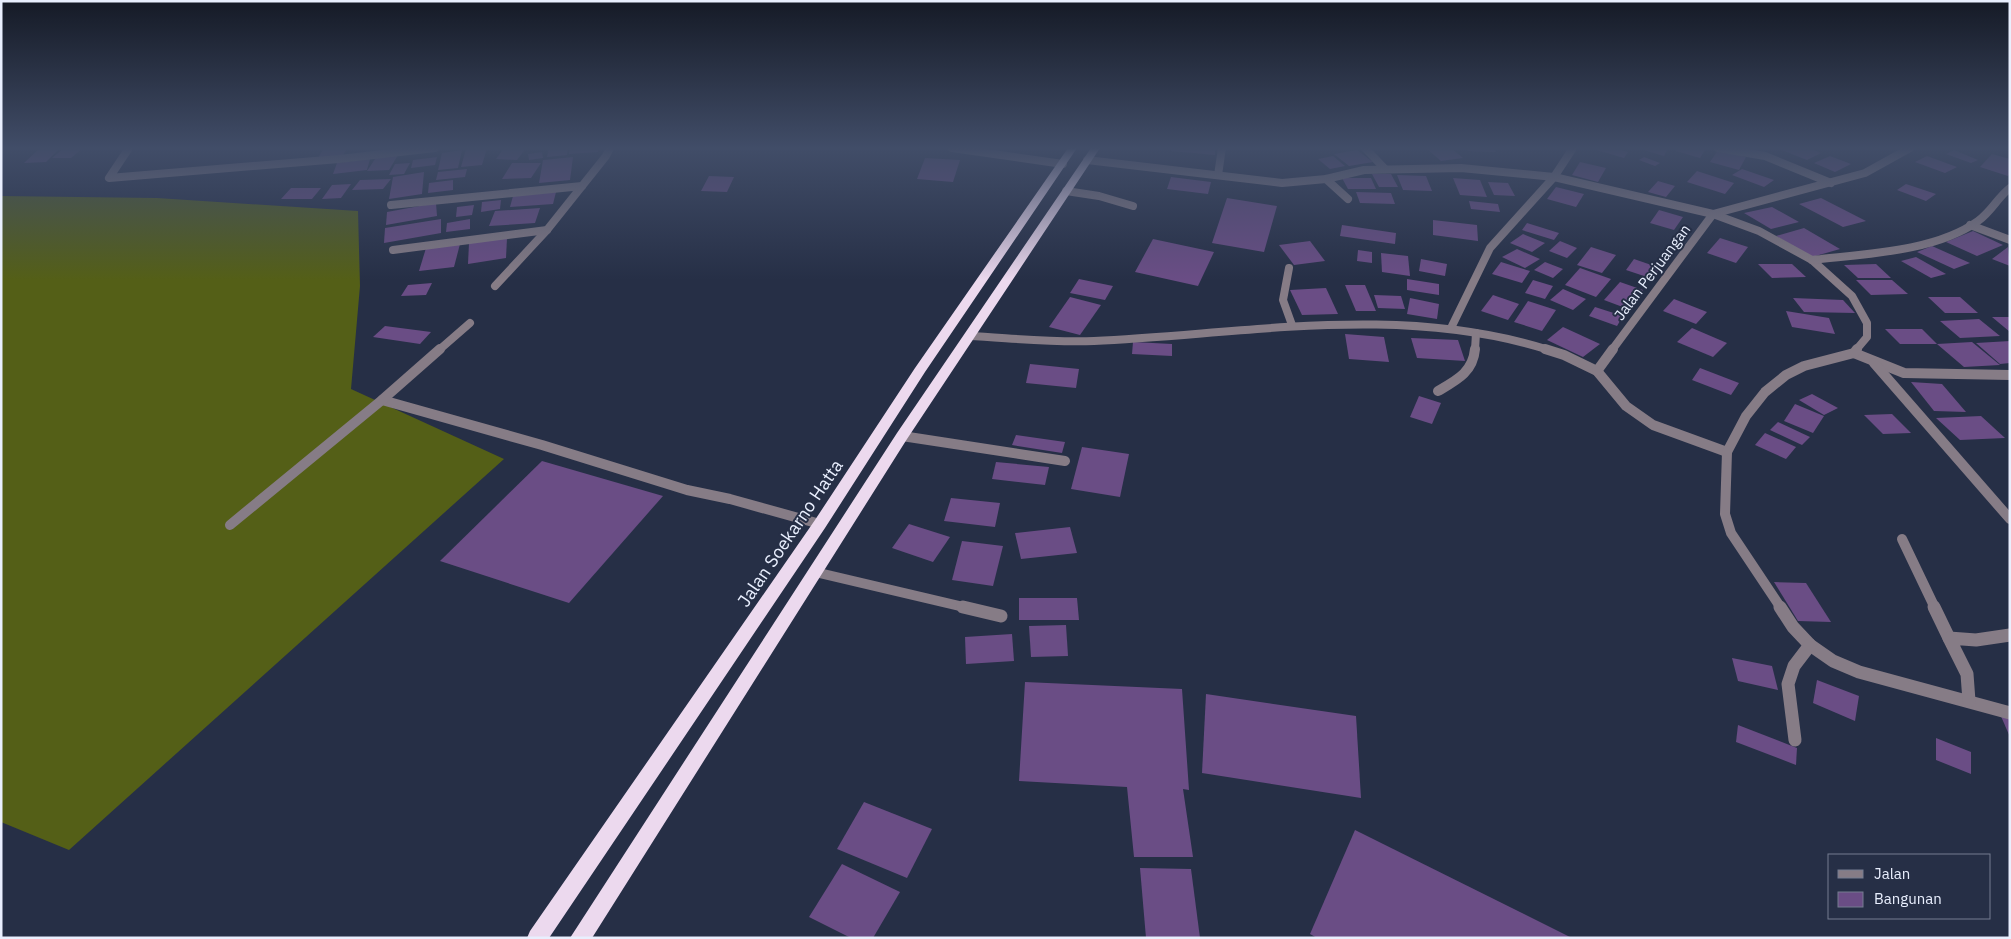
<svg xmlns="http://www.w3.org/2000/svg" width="2011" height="939" font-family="'IBM Plex Sans',sans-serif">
<rect width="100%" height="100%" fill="#262f46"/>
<!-- forest -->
<path fill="#545f17" d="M1 196 157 198 358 211 360 286 351 389 504 459 69 850 1 822Z"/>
<!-- building -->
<g fill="#6a4d85">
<path d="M40 148H60L46 162 24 163Z"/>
<path d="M64 148H83L71 158H52Z"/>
<path d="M324 148H347L343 156 318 158Z"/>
<path d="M487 148 482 165 461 167 466 149Z"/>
<path d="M504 148H526L517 160 496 159Z"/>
<path d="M549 148H568L567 155 547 157Z"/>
<path d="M570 148H599L598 152 569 154Z"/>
<path d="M1171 148H1215V155L1171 151Z"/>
<path d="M1426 148H1451L1463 158 1441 161Z"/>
<path d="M1467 148H1494L1496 152 1468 151Z"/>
<path d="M1614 148 1628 152 1624 158 1593 149Z"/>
<path d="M1637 148H1668L1664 156Z"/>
<path d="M1677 148H1706L1700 158 1676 151Z"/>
<path d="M1777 148H1809L1821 153 1807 160Z"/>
<path d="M462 150 458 168 438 170 442 153Z"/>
<path d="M1357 150 1373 162 1349 166 1334 154Z"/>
<path d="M1718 150 1746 157 1739 170 1710 162Z"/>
<path d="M1954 150 1978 160 1971 163 1946 154Z"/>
<path d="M542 152 543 158 529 160 528 154Z"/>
<path d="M1992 154 2010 159V173L2008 176 1980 167Z"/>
<path d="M398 155 389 170 367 171 377 156Z"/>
<path d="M1333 156 1345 166 1330 169 1318 159Z"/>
<path d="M1830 156 1851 164 1835 172 1814 163Z"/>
<path d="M1927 156 1957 167 1945 173 1915 162Z"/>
<path d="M437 157 435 165 411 168 413 160Z"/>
<path d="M573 157 570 180 539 183 543 160Z"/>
<path d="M1644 157 1660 163 1655 166 1639 160Z"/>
<path d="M925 158 960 160 953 182 917 179Z"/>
<path d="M370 159 367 170 333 174 337 163Z"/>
<path d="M1580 162 1606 168 1598 182 1572 175Z"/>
<path d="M410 163 404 174 389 175 395 164Z"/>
<path d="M512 163H541L531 178 502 179Z"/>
<path d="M467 169 465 177 436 180 438 172Z"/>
<path d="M1742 169 1774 180 1764 187 1732 175Z"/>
<path d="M1697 171 1734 183 1725 194 1687 182Z"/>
<path d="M424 172 422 194 389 199 393 177Z"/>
<path d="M1372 174H1391L1398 187H1379Z"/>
<path d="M1397 175 1426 176 1432 191 1403 190Z"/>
<path d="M709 176 734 177 727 192 701 191Z"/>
<path d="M1171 177 1211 182 1208 194 1167 189Z"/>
<path d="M1342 178H1371L1376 189H1348Z"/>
<path d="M1453 178 1480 180 1487 197 1460 195Z"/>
<path d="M391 179 383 189 352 190 360 180Z"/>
<path d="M453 180V190L428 193 429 183Z"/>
<path d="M1658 181 1675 186 1666 197 1648 192Z"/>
<path d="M1488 182 1508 183 1515 196 1494 195Z"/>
<path d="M351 184 341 198 322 199 332 185Z"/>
<path d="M1906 184 1936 194 1926 201 1897 190Z"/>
<path d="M1556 187 1584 194 1576 207 1547 199Z"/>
<path d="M291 188H321L312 199H281Z"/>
<path d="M556 192 553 204 510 207 513 196Z"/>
<path d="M1356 192 1391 193 1395 204 1360 203Z"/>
<path d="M1227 198 1277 206 1264 252 1212 243Z"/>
<path d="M1821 198 1866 221 1843 227 1799 204Z"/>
<path d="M501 200 500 209 481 212 482 202Z"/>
<path d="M1469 201 1498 204 1500 212 1471 209Z"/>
<path d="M436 203 437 216 386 225 387 212Z"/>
<path d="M474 205 472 215 456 217 457 207Z"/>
<path d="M1772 207 1799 222 1771 229 1744 213Z"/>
<path d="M540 208 535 223 489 226 495 211Z"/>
<path d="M1659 210 1683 217 1674 230 1650 223Z"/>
<path d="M441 219V233L384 243 385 228Z"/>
<path d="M470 219V229L446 232 447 223Z"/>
<path d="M1433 220 1477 225 1478 241 1433 235Z"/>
<path d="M1527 223 1559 233 1554 240 1522 230Z"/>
<path d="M1342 225 1396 233 1395 244 1340 236Z"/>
<path d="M1804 228 1840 249 1812 257 1776 236Z"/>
<path d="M1973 231 2003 245 1977 256 1946 242Z"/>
<path d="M1523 234 1545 243 1532 252 1510 243Z"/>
<path d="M507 238 506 258 468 264 469 243Z"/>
<path d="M1720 238 1748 247 1736 263 1707 253Z"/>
<path d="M1153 239 1214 252 1198 286 1135 272Z"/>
<path d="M1310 241 1325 261 1294 265 1279 245Z"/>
<path d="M1560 241 1577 248 1567 258 1549 251Z"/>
<path d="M460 244 454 267 419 271 426 248Z"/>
<path d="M1932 246 1970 263 1954 269 1917 252Z"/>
<path d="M1591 247 1616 255 1602 273 1577 265Z"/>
<path d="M2008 247 2010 266 1992 259Z"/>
<path d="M1517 249 1540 259 1525 268 1502 257Z"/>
<path d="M1358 250 1372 252V263L1357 261Z"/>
<path d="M1381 253 1408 256 1410 276 1382 272Z"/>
<path d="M1916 257 1946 274 1931 278 1901 261Z"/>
<path d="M1421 259 1447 264 1445 276 1419 271Z"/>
<path d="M1634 259 1660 268 1653 279 1626 270Z"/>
<path d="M1501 262 1530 271 1522 283 1492 274Z"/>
<path d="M1545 262 1563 269 1553 278 1534 270Z"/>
<path d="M1758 264H1792L1806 277 1772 278Z"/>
<path d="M1876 264 1891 278H1858L1844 265Z"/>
<path d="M1580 268 1611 279 1596 297 1565 285Z"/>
<path d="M1079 279 1113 286 1105 300 1070 293Z"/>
<path d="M1407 279 1439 284V295L1407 290Z"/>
<path d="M1533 280 1553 286 1545 299 1525 293Z"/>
<path d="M1856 280H1892L1908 294 1871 295Z"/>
<path d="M1620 282 1643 290 1628 309 1604 300Z"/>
<path d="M432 283 426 295 401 296 408 285Z"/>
<path d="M1345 285H1365L1376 311H1356Z"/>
<path d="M1326 288 1338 314 1302 315 1290 290Z"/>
<path d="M1563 289 1586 299 1573 310 1550 300Z"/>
<path d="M1374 295 1401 296 1405 309 1378 308Z"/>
<path d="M1493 295 1519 304 1508 320 1481 311Z"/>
<path d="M1070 297 1101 305 1080 335 1049 327Z"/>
<path d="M1928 297H1960L1978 313H1945Z"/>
<path d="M1410 298 1439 304 1437 319 1407 314Z"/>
<path d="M1793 298 1843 300 1855 313 1804 312Z"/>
<path d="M1674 299 1707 312 1696 324 1663 311Z"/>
<path d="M1528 301 1556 310 1542 331 1514 322Z"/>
<path d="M1595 307 1623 316 1617 326 1589 316Z"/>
<path d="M1786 311 1829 318 1835 334 1792 327Z"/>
<path d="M1992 317H2010V332Z"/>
<path d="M1979 319 2000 336 1960 338 1940 321Z"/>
<path d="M385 326 431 332 420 344 373 337Z"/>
<path d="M1563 327 1600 344 1583 357 1547 340Z"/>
<path d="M1692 328 1727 343 1713 357 1677 342Z"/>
<path d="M1885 329H1922L1937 344H1900Z"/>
<path d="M1345 334 1384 337 1389 362 1349 359Z"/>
<path d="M1411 338 1458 340 1465 361 1417 358Z"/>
<path d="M2010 341V363L2000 364 1976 343Z"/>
<path d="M1133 342 1172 344V356L1132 354Z"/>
<path d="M1972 342 2000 365 1964 367 1937 344Z"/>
<path d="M1030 364 1079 369 1076 388 1026 383Z"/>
<path d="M1700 368 1739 383 1731 395 1692 380Z"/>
<path d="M1911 382 1942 384 1966 412 1934 411Z"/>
<path d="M1812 394 1838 408 1824 415 1799 400Z"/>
<path d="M1419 396 1441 403 1432 424 1410 417Z"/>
<path d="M1795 404 1824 416 1813 433 1784 421Z"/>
<path d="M1892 414 1911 433 1883 434 1864 415Z"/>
<path d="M1981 416 2005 438 1960 440 1936 418Z"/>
<path d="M1778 422 1810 437 1802 445 1770 430Z"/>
<path d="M1765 433 1796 447 1786 459 1755 445Z"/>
<path d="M1016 435 1065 442 1062 453 1012 445Z"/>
<path d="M1082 447 1129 454 1120 497 1071 489Z"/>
<path d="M542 461 663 496 569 603 440 561Z"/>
<path d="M996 462 1049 467 1045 485 992 479Z"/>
<path d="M951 498 1000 503 995 527 944 521Z"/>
<path d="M909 524 950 537 933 562 892 548Z"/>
<path d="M1070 527 1077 553 1021 559 1015 533Z"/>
<path d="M962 541 1003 546 993 586 952 580Z"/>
<path d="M1774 582 1806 583 1831 622 1798 621Z"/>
<path d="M1019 598H1077L1079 620H1019Z"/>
<path d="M1066 625 1068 656 1031 657 1029 626Z"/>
<path d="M1012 634 1014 661 966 664 965 637Z"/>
<path d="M1732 658 1772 666 1778 690 1738 681Z"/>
<path d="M1817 680 1859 696 1855 721 1813 703Z"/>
<path d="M1025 682 1182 689 1189 790 1183 789 1193 857H1134L1127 787 1019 781Z"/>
<path d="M1206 694 1356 716 1361 798 1202 773Z"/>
<path d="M2000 714 2010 716V737Z"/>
<path d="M1738 725 1797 748 1796 765 1736 742Z"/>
<path d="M1936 738 1971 752V774L1936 760Z"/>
<path d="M864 802 932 829 907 878 837 849Z"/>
<path d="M1355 830 1572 938H1317L1310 934Z"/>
<path d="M842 864 900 892 873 938H851L809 917Z"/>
<path d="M1140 868 1191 869 1200 938H1146Z"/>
</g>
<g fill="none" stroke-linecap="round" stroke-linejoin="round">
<!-- minor-far2 -->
<g stroke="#867c86" stroke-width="8">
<path d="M129 148 109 178 339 159 435 148"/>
<path d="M952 148 1063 164"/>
<path d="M1365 148 1385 169"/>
<path d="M1718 148 1765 156 1831 183"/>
<path d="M1087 160 1282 183 1326 179 1364 170 1461 168 1554 177 1713 214 1759 231 1812 260 1852 296 1867 323V337L1856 350"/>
<path d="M1218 175 1222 148"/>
<path d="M1326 179 1348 199"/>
<path d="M1066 191 1099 196 1133 206"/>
<path d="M391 205 582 186"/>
<path d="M1970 225 2010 240"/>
<path d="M393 250 547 230"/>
<path d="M1812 260C1863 254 1935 252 1978 221 1991 212 1998 197 2010 188"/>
<path d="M1289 268 1283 300 1292 325"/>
<path d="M495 286 547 230 606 156 610 148"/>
<path d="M1451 328 1490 248 1554 177 1573 148"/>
<path d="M969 336C1010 338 1053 343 1094 341 1246 334 1400 303 1549 350"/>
<path d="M439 350 470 323"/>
<path d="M1475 350 1476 333"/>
<path d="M1612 350 1713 214 1865 173 1910 148"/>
</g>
<!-- minor-far1 -->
<g stroke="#867c86" stroke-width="10">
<path d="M1545 349 1564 355 1597 371 1626 406 1653 425 1727 452"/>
<path d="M1854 353 1904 373 2010 375"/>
<path d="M1874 363 2010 519"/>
<path d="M1597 371 1613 349"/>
<path d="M1438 391C1457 380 1473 372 1475 349"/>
<path d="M382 400 542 445 687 490 730 499 820 524"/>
<path d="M902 436 1065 461"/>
<path d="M230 525 382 400 440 349"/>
<path d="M1902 539 1935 608"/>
<path d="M815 572 968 608"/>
<path d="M1781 608 1731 533 1725 514 1727 452 1746 416 1765 392 1786 375 1804 366 1854 353 1857 349"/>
</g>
<!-- minor -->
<g stroke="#867c86" stroke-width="13">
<path d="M963 607 1001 616"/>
<path d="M1780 607 1793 627 1810 645 1833 661 1859 672 2010 713"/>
<path d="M1934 607 1949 638"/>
<path d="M1969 701 1967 674 1949 638 1976 640 2010 635"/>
<path d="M1795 740 1788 684 1794 666 1810 645"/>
</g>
<!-- trunk -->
<g fill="#ecd9ee" fill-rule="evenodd">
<path d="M1068 148H1077L925 372 825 528 549 938H527L530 931 815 520 915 368Z"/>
<path d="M1091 148H1100L907 439 592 938H570L897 433Z"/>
</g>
</g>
<!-- sky -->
<linearGradient id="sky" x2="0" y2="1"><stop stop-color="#151a26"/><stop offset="0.53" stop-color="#414d68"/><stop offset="1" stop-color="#414d68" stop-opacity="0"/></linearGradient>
<rect width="2011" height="280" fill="url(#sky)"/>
<g text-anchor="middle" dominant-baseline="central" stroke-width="4" stroke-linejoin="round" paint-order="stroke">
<!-- far-street labels -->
<g font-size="15" fill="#e9effe" stroke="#262f46">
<text transform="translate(1652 272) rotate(-53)">Jalan Perjuangan</text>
</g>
<!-- street labels -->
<g font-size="18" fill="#e9effe" stroke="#262f46">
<text transform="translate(790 533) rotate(-56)">Jalan Soekarno Hatta</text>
</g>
</g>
<!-- border -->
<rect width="2011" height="939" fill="none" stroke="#e9effe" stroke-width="5"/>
<!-- legend -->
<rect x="1828" y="854" width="162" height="65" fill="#262f46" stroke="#747c90"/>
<rect x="1838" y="870" width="25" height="8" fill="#867c86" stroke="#747c90"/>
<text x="1874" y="879" font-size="15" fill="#e9effe">Jalan</text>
<rect x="1838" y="892" width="25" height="15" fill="#6a4d85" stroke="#747c90"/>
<text x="1874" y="904" font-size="15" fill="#e9effe">Bangunan</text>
</svg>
